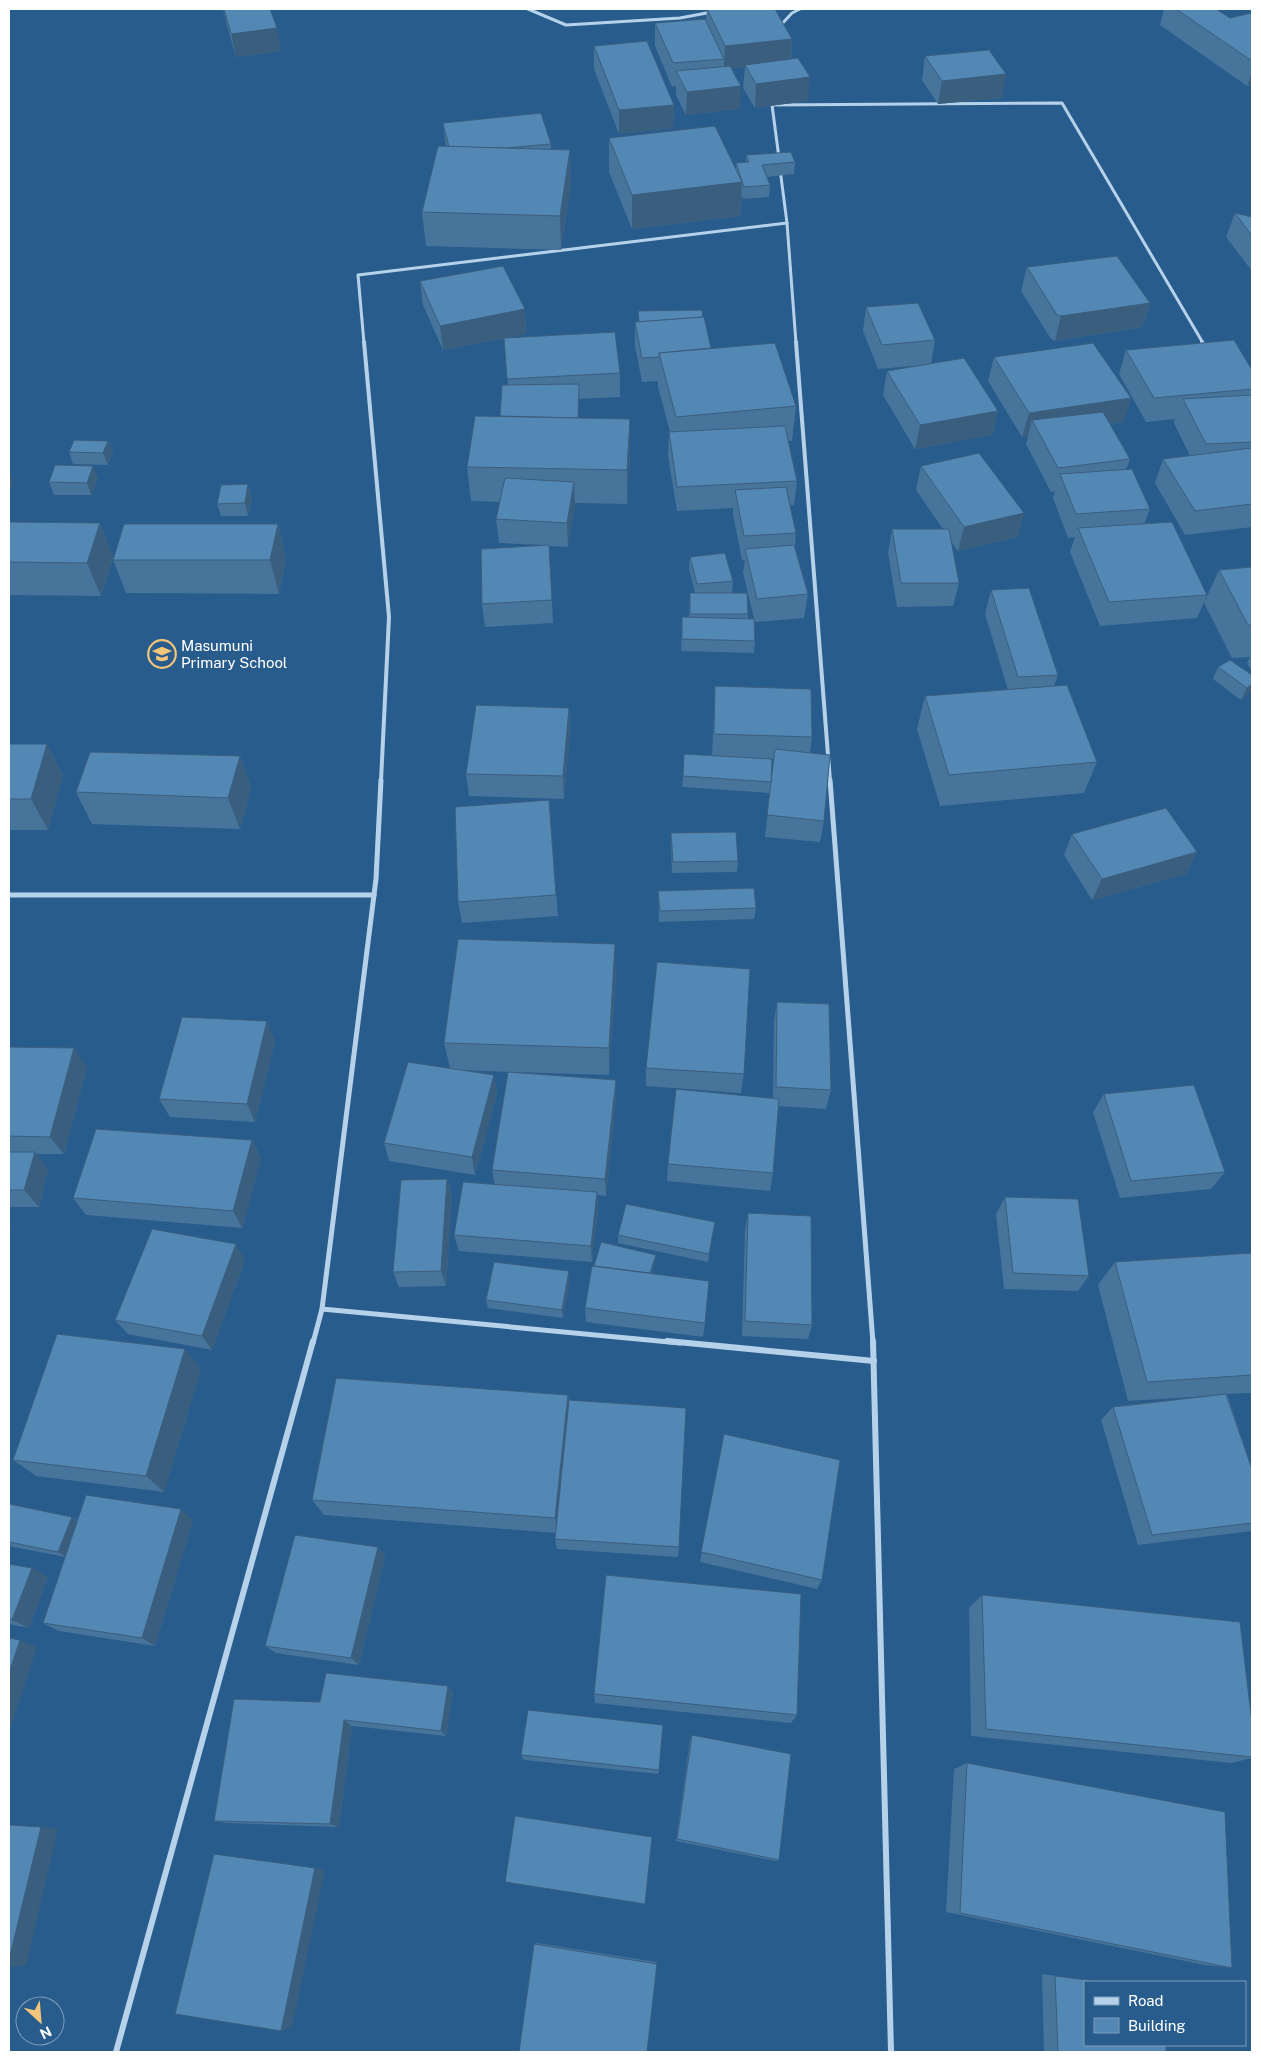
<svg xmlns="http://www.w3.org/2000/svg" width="1261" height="2061" font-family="'Public Sans',sans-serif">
<rect width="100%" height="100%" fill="#275c8c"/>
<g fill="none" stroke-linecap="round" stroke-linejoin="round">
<!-- minor-far3 -->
<g stroke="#b6d2ea" stroke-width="3">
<path d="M528 9 566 25 680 18 712 12"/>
<path d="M779 27 792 13 800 9"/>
<path d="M771 102 772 105 1062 103 1203 343"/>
<path d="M772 105 779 158"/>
<path d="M780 169 787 223 796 343"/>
<path d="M364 343 358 275 787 223"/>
</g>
<!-- minor-far2 -->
<g stroke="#b6d2ea" stroke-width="4">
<path d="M364 342 389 617 381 781"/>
<path d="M796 342 830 781"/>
<path d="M1202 342 1206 348"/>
</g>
<!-- minor-far1 -->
<g stroke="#b6d2ea" stroke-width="5">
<path d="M830 780 873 1343"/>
<path d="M9 895H374"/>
<path d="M322 1309 680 1343"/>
<path d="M313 1343 322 1309 376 879 381 780"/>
</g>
<!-- minor -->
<g stroke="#b6d2ea" stroke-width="6">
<path d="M667 1341 874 1361"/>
<path d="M873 1341 891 2052"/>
<path d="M116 2052 313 1341"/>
</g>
</g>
<!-- wall -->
<g fill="#47749b" fill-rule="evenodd">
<path d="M223 9H270L281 51 236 57 227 26Z"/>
<path d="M707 9 792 39 791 59 808 101 755 108 743 88 745 67 732 68 740 109 686 115 676 95V86L672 87 655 46V23L706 22Z"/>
<path d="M1164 9H1216L1230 18 1252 14V86H1247L1160 25Z"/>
<path d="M594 46 674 105 673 128 619 134 594 69Z"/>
<path d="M925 56 1002 98 938 104 922 80Z"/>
<path d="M443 123 551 144V149L570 150 571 184 561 250 426 246 422 212 446 147Z"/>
<path d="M609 138 736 168V163L746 162V155L795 162 794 174 767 177 770 185 769 197 743 199 742 194 740 216 632 229 609 172Z"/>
<path d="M1235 213 1252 217V271L1226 237Z"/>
<path d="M1027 267 1150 303 1142 327 1055 341 1051 339 1021 291Z"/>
<path d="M420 281 525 309 526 334 443 350 423 305Z"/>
<path d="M866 307 935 340 931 364 998 411 992 435 915 449 883 395 887 371 924 365 878 369 863 331Z"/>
<path d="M703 317 711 348 796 406 792 441H788L797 481 794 505H790L796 533 795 547 808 594 804 618 755 622 754 619 755 641 754 653 681 651 682 617H689L690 593H695L689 569 690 557 733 581 732 593 748 614V619H754L743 573 745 560H742L733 514V508L677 511 668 456 669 432H670L658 387V381L642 382 635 346V322Z"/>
<path d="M504 338 620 373V397L579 399V418L630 419V453L627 504 575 503 568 547 549 546 553 623 485 627 482 604 543 545 499 543 496 519 500 502 471 501 467 467 500 416 508 385Z"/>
<path d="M1126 350 1252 370V527L1185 535 1155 483 1163 459 1190 456 1174 423 1175 419 1146 422 1119 374Z"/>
<path d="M994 357 1131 398 1123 422 1109 424 1130 459 1126 470 1150 509 1144 524 1207 595 1197 618 1100 626 1070 552 1075 537 1068 538 1053 498 1055 491 1051 492 1026 444 1028 436 1022 437 988 381Z"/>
<path d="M108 441 113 453 108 465 73 464 69 452Z"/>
<path d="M921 466 1018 537 958 551 951 541 959 583 953 606 897 607 888 553 892 529H943L916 490Z"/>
<path d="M98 478 91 495H54L49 482Z"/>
<path d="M248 484 252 497 248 516H221L217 504Z"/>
<path d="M9 522 100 523 113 557 101 596 9 595Z"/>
<path d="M278 524 286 557 279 594 126 593 113 560Z"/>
<path d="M1252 567V672L1247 663 1250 657 1232 658 1204 603 1219 570Z"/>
<path d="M991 590 1058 675 1054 686 1097 762 1084 793 940 806 917 729 925 696 1008 690 985 614Z"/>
<path d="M1218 667 1252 675V691L1241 700 1213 679Z"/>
<path d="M715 686 812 737 810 753 824 821 820 842 765 837 771 784 770 793 682 787 683 776 712 756ZM746 758 774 759 771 781Z"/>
<path d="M569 708 570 730 564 799 469 796 466 774Z"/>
<path d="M9 744H47L63 775 48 830H9Z"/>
<path d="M240 756 251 788 240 829 92 824 76 792Z"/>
<path d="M549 800 558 916 462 923 458 902Z"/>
<path d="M671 833 738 861 737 872 672 873 671 844Z"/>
<path d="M1072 834 1197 852 1186 874 1092 900 1064 855Z"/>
<path d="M658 891 756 908 754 919 659 922Z"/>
<path d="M616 973 609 1075 513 1072 616 1080V1098L606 1196 597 1195 598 1209 592 1262 459 1251 454 1235 495 1185 492 1170 508 1072 463 1070 494 1075 497 1094 475 1175 389 1161 384 1143 450 1068 444 1043Z"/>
<path d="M777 1002 831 1090 826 1109 778 1106 773 1173 770 1191 667 1181 668 1164 773 1098 774 1021Z"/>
<path d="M275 1041 255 1122 170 1117 159 1099Z"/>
<path d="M9 1047 87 1067 64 1154H36L48 1169 39 1207H9Z"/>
<path d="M646 1068 744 1074 741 1093 646 1086Z"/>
<path d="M1104 1094 1225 1172 1211 1189 1120 1198 1093 1112Z"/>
<path d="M252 1140 261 1158 242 1228 86 1215 73 1198Z"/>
<path d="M447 1179 452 1196 446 1286 399 1287 393 1272Z"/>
<path d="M1005 1197 1089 1276 1078 1291 1004 1289 996 1214Z"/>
<path d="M748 1213 812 1325 808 1339 742 1336 745 1229Z"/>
<path d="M715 1222 708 1262 618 1243V1235Z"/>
<path d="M1252 1253V1393L1227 1394 1252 1469V1531L1138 1545 1101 1420 1113 1407 1223 1395 1128 1401 1098 1285 1115 1262Z"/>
<path d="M245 1260 212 1350 128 1334 115 1320Z"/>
<path d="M655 1263 652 1274 705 1323 703 1337 586 1322 585 1308Z"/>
<path d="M570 1279 563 1318 488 1308 486 1300Z"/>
<path d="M201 1369 164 1492 36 1476 13 1460Z"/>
<path d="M568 1395 569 1400 679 1547 678 1557 557 1549 555 1539 556 1533 324 1515 312 1500Z"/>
<path d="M724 1434 822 1580 817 1589 700 1562Z"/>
<path d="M9 1504 72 1517 78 1521 193 1520 155 1646 59 1631 43 1623 65 1557 9 1546Z"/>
<path d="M378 1547 385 1557 359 1665 276 1653 265 1646Z"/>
<path d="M9 1564 48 1577 29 1628 9 1624Z"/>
<path d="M982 1595 1252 1723V1758L1231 1763 971 1736 969 1608Z"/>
<path d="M448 1686 453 1692 446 1736 352 1726 339 1827 226 1823 214 1821 320 1702Z"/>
<path d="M594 1694 797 1715 791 1723 595 1703Z"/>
<path d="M692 1735 779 1860 775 1861 676 1841 690 1740Z"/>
<path d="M521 1755 659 1770 658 1774 524 1760Z"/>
<path d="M967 1763 1232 1968 1205 1965 946 1912 954 1769Z"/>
<path d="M537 1943 656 1962 657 1964 534 1944Z"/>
<path d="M1042 1974 1104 1982 1166 2052H1044Z"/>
</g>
<!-- shaded-wall -->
<g fill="#3a5e7e">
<path d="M277 28 281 51 236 57 231 34Z"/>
<path d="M792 39 790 62 745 65V67L724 69 725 46Z"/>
<path d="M1252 72V85L1247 86Z"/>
<path d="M1006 74 1002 98 938 104 942 81Z"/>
<path d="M810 77 808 101 755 108 756 84Z"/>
<path d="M741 86 740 109 686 115 687 92Z"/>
<path d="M674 105 673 128 619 134V110Z"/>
<path d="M570 150 571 184 561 250 560 216Z"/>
<path d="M742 182 740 216 632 229V195Z"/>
<path d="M1150 303 1142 327 1055 341 1061 316Z"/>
<path d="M525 309 526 334 443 350 440 326Z"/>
<path d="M579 384V408L578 444 577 420Z"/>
<path d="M1131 398 1123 422 1040 434 1032 420 1028 436 1022 437 1029 413Z"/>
<path d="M998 411 992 435 915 449 920 425Z"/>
<path d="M630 419V453L627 504V470Z"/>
<path d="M108 441 113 453 108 465 103 453Z"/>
<path d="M93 466 98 478 91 495 87 483Z"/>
<path d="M9 472 13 481 9 498Z"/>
<path d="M574 482 575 506 568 547 567 523Z"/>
<path d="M248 484 252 497 248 516 245 503Z"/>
<path d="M1024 513 1018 537 958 551 964 527Z"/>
<path d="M100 523 113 557 101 596 87 563Z"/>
<path d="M278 524 286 557 279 594 270 560Z"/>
<path d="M1252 684V691L1241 700 1247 688Z"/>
<path d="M569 708 570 730 564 799 563 776Z"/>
<path d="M47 744 63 775 48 830 31 799Z"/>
<path d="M240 756 251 788 240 829 228 798Z"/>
<path d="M1197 852 1186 874 1092 900 1102 879Z"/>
<path d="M615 944 616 973 609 1075V1048Z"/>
<path d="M267 1021 275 1041 255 1122 247 1104Z"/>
<path d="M74 1048 87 1067 64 1154 50 1137Z"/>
<path d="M494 1075 497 1094 475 1175 472 1157Z"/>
<path d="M616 1080V1098L606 1196 605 1179Z"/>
<path d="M252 1140 261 1158 242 1228 233 1211Z"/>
<path d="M35 1152 48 1169 39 1207 24 1190Z"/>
<path d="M447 1179 452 1196 446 1286 441 1271Z"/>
<path d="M597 1192 598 1209 592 1262 591 1246Z"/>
<path d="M715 1222 714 1230 708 1262 709 1254Z"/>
<path d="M9 1225 12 1229 9 1236Z"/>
<path d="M236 1244 245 1260 212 1350 202 1336Z"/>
<path d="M656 1255 655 1263 648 1289V1281Z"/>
<path d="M569 1271 570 1279 563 1318 562 1310Z"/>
<path d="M185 1349 201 1369 164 1492 146 1476Z"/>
<path d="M568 1395 570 1413 558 1533 555 1518Z"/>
<path d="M181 1509 193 1520 155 1646 142 1638Z"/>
<path d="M72 1517 79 1523 66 1557 58 1552Z"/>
<path d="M378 1547 385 1557 359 1665 351 1658Z"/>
<path d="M32 1568 48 1577 29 1628 12 1620Z"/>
<path d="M20 1640 37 1647 11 1726 9 1725V1673Z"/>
<path d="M448 1686 453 1692 446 1736 441 1731Z"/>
<path d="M344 1720 352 1726 339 1827 330 1824Z"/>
<path d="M41 1827 58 1829 26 1966 9 1967V1960Z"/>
<path d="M315 1868 325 1870 292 2027 281 2031Z"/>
</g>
<!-- building -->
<g fill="#5387b4" stroke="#3a5e7e">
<path d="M224 9H270L277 28 231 34Z"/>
<path d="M707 9H775L792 39 725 46Z"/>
<path d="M1176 9H1216L1230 18 1251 13 1252 14V61Z"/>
<path d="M705 19 724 59 673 63 655 23Z"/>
<path d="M647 41 674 105 619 110 594 46Z"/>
<path d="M989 50 1006 74 942 81 925 56Z"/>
<path d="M798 58 810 77 756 84 745 65Z"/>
<path d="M730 66 741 86 687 92 676 71Z"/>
<path d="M541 113 551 144 506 148 449 147 443 123Z"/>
<path d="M715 126 742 182 632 195 609 138Z"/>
<path d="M438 146 570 150 560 216 422 212Z"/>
<path d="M791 152 795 162 762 165 770 185 744 187 736 163 749 162 746 155Z"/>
<path d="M1235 213 1252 217V236Z"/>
<path d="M1117 256 1150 303 1061 316 1057 315 1027 267Z"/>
<path d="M503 266 525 309 440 326 420 281Z"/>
<path d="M918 303 935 340 882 345 866 307Z"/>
<path d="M702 310 703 317 639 322 638 311Z"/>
<path d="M704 317 711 348 659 353V357L642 358 635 322Z"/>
<path d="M615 332 620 373 507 379 504 338Z"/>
<path d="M1234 340 1252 370V389L1154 398 1126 350Z"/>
<path d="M775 343 796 406 676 417 659 353Z"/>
<path d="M1093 343 1131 398 1029 413 994 357Z"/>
<path d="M964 358 998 411 920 425 887 371Z"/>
<path d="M579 384 578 418 500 416 502 385Z"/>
<path d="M1252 395V442L1206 444 1183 399Z"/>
<path d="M1103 412 1130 459 1058 468 1032 420Z"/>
<path d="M475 416 630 419 627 470 467 467Z"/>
<path d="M785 426 797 481 677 487 669 432Z"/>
<path d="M74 440 108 441 103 453 69 452Z"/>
<path d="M1252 448V504L1195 511 1163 459Z"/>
<path d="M979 453 1024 513 964 527 921 466Z"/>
<path d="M55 465 93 466 87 483 49 482Z"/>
<path d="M1132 469 1150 509 1076 514 1060 474Z"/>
<path d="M505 478 574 482 567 523 496 519Z"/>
<path d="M248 484 245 503 217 504 221 485Z"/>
<path d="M786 487 796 533 744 536 735 490Z"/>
<path d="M9 522 100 523 87 563 9 562Z"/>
<path d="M1172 522 1207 595 1109 602 1078 528Z"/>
<path d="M124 524H278L270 560H113Z"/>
<path d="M892 529H949L959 583H901Z"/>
<path d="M549 545 552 600 482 604 481 549Z"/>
<path d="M794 545 808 594 757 599 745 549Z"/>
<path d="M725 553 733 581 697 584 690 557Z"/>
<path d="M1252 567V625H1248L1219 570Z"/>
<path d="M1029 588 1058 675 1018 677 991 590Z"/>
<path d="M690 593H747L748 614H690Z"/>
<path d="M682 617 754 619 755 641 682 639Z"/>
<path d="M1230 660 1252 675V684L1247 688 1218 667Z"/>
<path d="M1067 685 1097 762 949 775 925 696Z"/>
<path d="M715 686 811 689 812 737 714 734Z"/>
<path d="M476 705 569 708 563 776 466 774Z"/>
<path d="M9 744H47L31 799H9Z"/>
<path d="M775 749 830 755 824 821 767 815Z"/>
<path d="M90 752 240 756 228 798 76 792Z"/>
<path d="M684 754 772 759 771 782 683 776Z"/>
<path d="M549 800 556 895 458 902 455 807Z"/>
<path d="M1166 808 1197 852 1102 879 1072 834Z"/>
<path d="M736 832 738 861 673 862 671 833Z"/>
<path d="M754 888 756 908 660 911 658 891Z"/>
<path d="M458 939 615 944 609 1048 444 1043Z"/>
<path d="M657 962 750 969 744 1074 646 1068Z"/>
<path d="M777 1002 829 1004 831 1090 776 1087Z"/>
<path d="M182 1017 267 1021 247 1104 159 1099Z"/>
<path d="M9 1047 74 1048 50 1137 9 1136Z"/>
<path d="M408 1062 494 1075 472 1157 384 1143Z"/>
<path d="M508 1072 616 1080 605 1179 492 1170Z"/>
<path d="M1194 1085 1225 1172 1131 1181 1104 1094Z"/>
<path d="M676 1089 779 1099 773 1173 668 1164Z"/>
<path d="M96 1129 252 1140 233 1211 73 1198Z"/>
<path d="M9 1152H35L24 1190H9Z"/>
<path d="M447 1179 441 1271 393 1272 401 1180Z"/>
<path d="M463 1182 597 1192 591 1246 454 1235Z"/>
<path d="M1005 1197 1078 1199 1089 1276 1013 1273Z"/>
<path d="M626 1204 715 1222 709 1254 618 1235Z"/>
<path d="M748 1213 811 1216 812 1325 745 1321Z"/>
<path d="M152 1229 236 1244 202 1336 115 1320Z"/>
<path d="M601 1242 656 1255 650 1273 594 1266Z"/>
<path d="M1252 1253V1375L1147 1382 1115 1262Z"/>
<path d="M494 1262 569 1271 562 1310 486 1300Z"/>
<path d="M592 1266 709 1281 705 1323 585 1308Z"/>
<path d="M57 1334 185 1349 146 1476 13 1460Z"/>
<path d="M336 1378 568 1395 555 1518 312 1500Z"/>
<path d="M1226 1394 1252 1469V1523L1152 1535 1113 1407Z"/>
<path d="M569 1400 686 1408 679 1547 555 1539Z"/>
<path d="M724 1434 840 1460 822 1580 701 1552Z"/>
<path d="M86 1495 181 1509 142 1638 43 1623Z"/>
<path d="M9 1504 72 1517 58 1552 9 1542Z"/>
<path d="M295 1535 378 1547 351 1658 265 1646Z"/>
<path d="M9 1564 32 1568 12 1620 9 1619Z"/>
<path d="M606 1575 801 1594 797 1715 594 1694Z"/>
<path d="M982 1595 1240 1622 1252 1723V1757L986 1729Z"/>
<path d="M9 1638 20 1640 9 1673Z"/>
<path d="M326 1673 448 1686 441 1731 344 1720 330 1824 214 1821 234 1699 320 1702Z"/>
<path d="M528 1710 663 1725 659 1770 521 1755Z"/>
<path d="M692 1735 791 1754 779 1860 677 1839Z"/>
<path d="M967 1763 1225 1812 1232 1968 960 1913Z"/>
<path d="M515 1816 652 1837 645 1904 505 1882Z"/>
<path d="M9 1825 41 1827 9 1960Z"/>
<path d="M214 1854 315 1868 281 2031 175 2014Z"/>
<path d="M534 1944 657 1964 647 2052H519Z"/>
<path d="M1055 1976 1102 1982H1085V2045H1166V2052H1058Z"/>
</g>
<!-- icons -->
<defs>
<symbol id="school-ring" viewBox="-11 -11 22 22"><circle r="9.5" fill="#275c8c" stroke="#f3c57b" stroke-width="1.5"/><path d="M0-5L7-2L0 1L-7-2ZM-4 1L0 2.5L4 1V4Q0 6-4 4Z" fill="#f3c57b"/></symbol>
</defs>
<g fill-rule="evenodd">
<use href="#school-ring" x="146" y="638" width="32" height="32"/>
</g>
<g text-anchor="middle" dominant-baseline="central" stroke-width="4.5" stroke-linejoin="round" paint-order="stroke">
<!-- poi labels -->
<g font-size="15" fill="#fff" stroke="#275c8c" text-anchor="start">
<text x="181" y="645">Masumuni<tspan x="181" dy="17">Primary School</tspan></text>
</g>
</g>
<!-- border -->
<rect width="1261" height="2061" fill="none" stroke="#ffffff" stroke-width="20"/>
<!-- legend -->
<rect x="1084" y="1981" width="162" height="65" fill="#275c8c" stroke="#7d9dba"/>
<rect x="1094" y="1997" width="25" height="8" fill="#b6d2ea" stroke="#7d9dba"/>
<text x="1128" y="2006" font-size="15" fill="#ffffff">Road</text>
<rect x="1094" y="2018" width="25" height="15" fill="#5387b4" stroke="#7d9dba"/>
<text x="1128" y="2031" font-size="15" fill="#ffffff">Building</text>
<!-- north arrow -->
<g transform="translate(40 2021) rotate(154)"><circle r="24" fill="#275c8c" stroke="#7d9dba"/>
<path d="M0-4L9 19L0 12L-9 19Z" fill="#f3c57b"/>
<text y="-8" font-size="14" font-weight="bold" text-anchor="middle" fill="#ffffff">N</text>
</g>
</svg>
